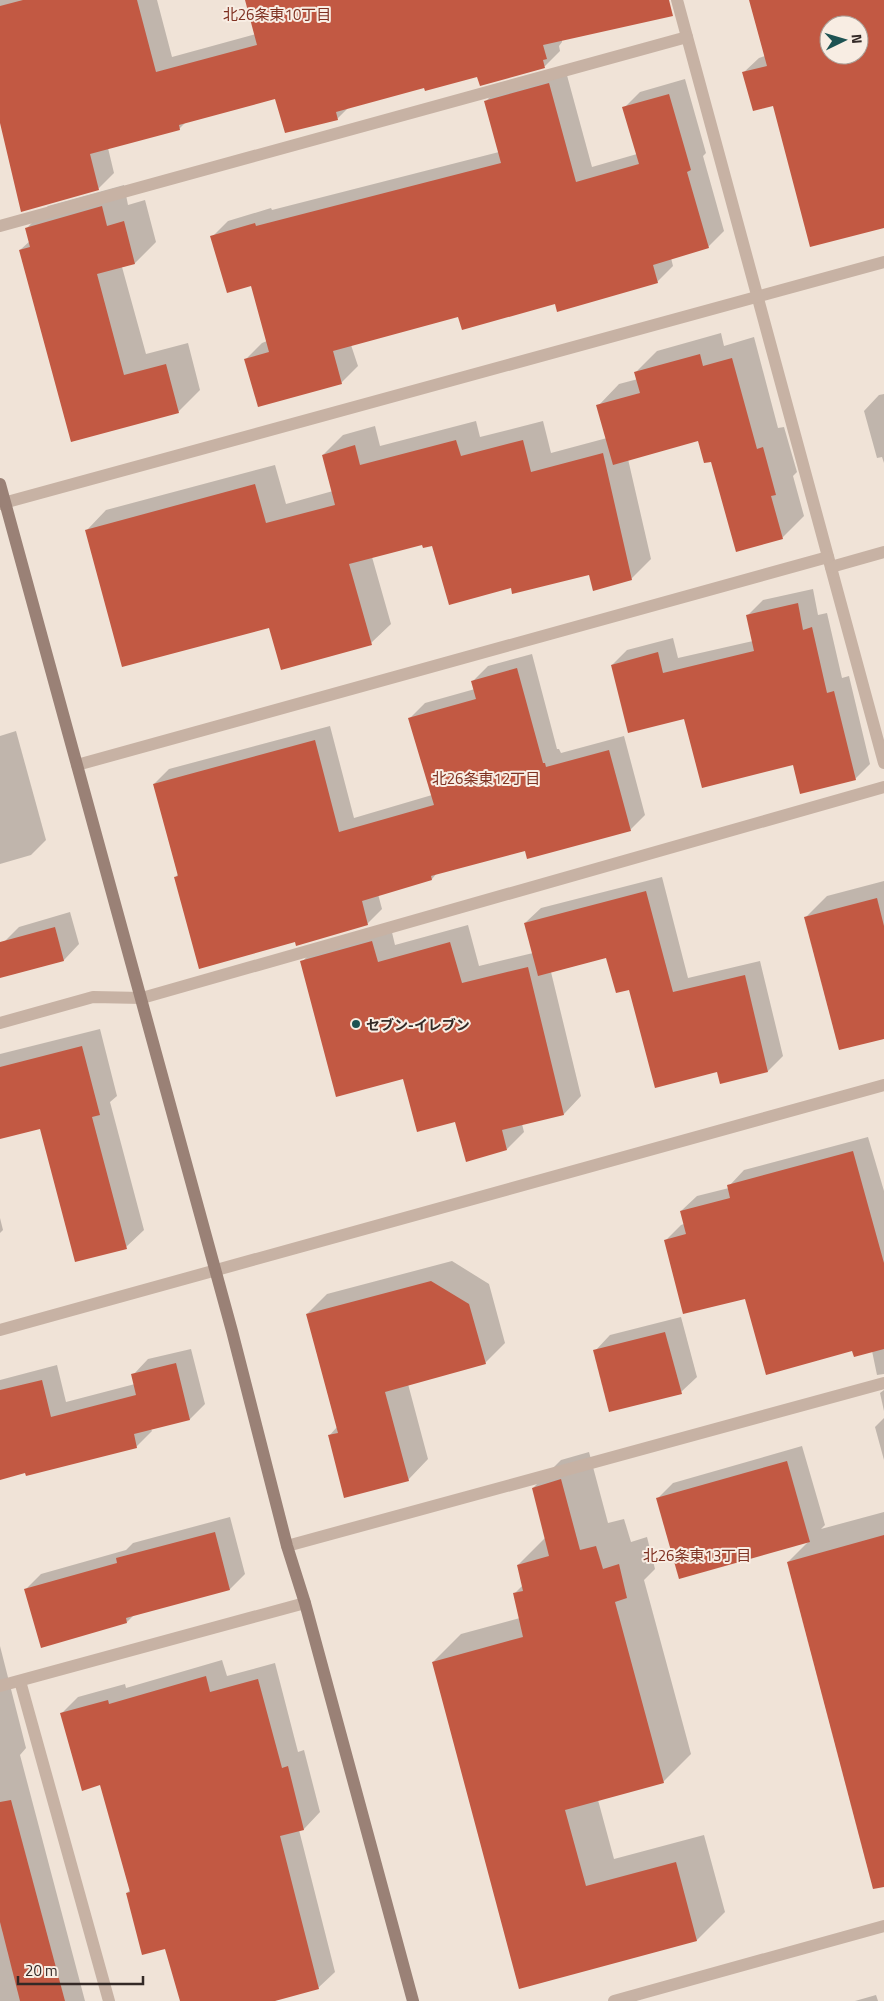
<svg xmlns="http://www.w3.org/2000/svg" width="884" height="2001" font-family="'Titillium Web','Noto Sans JP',sans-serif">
<rect width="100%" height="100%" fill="#f0e3d7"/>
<!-- shadow -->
<g fill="#0003" fill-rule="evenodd">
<path d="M0 0H157L172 57 256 34 246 0H660L562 40V42L559 46 560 51 545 66 478 75 425 86 350 106 337 119 276 97 187 121 179 129 108 148 114 173 98 189 0 117Z"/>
<path d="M750 0H884V218L743 73 759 58 765 56ZM829 25H859V55H829Z"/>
<path d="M565 68 592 167 637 154 624 108 640 92 685 79 706 153 703 156 724 231 708 247 671 258 673 266 657 282 459 315 351 345 358 366 341 383 246 359 262 343 267 341 252 285 212 237 228 221 271 208 272 210 499 152 485 102 501 86Z"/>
<path d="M124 185 128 205 145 200 156 242 135 263 122 267 146 354 188 343 200 390 178 412 72 441 20 250 30 241 27 228 48 206Z"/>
<path d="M721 333 724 346 754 337 778 428 784 427 797 472 793 476 804 516 782 538 712 460 699 440 628 459 651 559 631 579 590 574 423 543 372 557 391 624 371 643 270 626 87 530 106 510 275 465 286 504 333 491 323 455 343 435 375 426 380 446 476 421 480 437 543 421 551 453 607 438 598 406 619 384 638 379 636 372 657 351Z"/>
<path d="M884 394V463L882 457 877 458 864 411 879 395Z"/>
<path d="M813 589 818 615 827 613 842 678 849 676 870 764 855 779 794 763 685 718 612 665 627 650 673 638 678 658 753 641 748 615 763 600Z"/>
<path d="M532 654 557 749H559L561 753 624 736 645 815 630 830 526 850 437 873 432 879 378 894 382 909 367 924 296 940 175 878 178 874 154 784 169 769 330 726 354 818 432 795 410 718 425 703 475 689 473 681 488 666Z"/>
<path d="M16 731 46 840 31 855 0 864V736Z"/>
<path d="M662 877 688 978 760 961 783 1056 768 1071 717 1070 630 988 607 957 551 972 581 1096 564 1114 522 1124 524 1132 507 1149 456 1121 404 1078 302 962 319 944 390 924 395 945 468 925 479 966 533 953 525 923 541 908Z"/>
<path d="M884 881V1037L805 918 827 896Z"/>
<path d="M70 912 79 944 64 960 13 974 4 942 19 927Z"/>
<path d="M100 1029 117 1096 110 1102 144 1230 126 1247 41 1128 0 1138V1054Z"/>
<path d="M868 1137 884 1191V1374L877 1375 872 1351 853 1349 746 1297 666 1240 681 1225 684 1224 681 1211 697 1196 729 1188V1186L744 1170Z"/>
<path d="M0 1218 3 1230 0 1233Z"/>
<path d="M452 1261 489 1284 505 1343 485 1363 408 1384 428 1459 408 1480 329 1436 337 1427 307 1314 327 1294Z"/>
<path d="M681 1317 697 1377 681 1392 595 1351 610 1335Z"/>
<path d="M191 1349 205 1404 190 1419 151 1429 152 1431 136 1447 0 1478V1380L57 1365 66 1402 135 1384 133 1375 148 1359Z"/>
<path d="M884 1390V1411L880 1393Z"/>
<path d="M884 1418V1460L875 1427Z"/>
<path d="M802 1446 825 1525 821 1529 884 1512V1877L788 1562 809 1541 658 1498 673 1483Z"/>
<path d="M589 1452 608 1523 624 1519 631 1542 647 1537 655 1569 644 1580 691 1754 663 1782 598 1800 614 1859 704 1835 725 1912 697 1940 520 1987 433 1662 461 1634 520 1618 514 1594 523 1585 518 1565 546 1537 533 1488 561 1460Z"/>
<path d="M230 1517 245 1574 230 1589 135 1614 127 1622 26 1589 41 1574 126 1550 133 1543Z"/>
<path d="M0 1646 26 1748 20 1755 85 2001H0Z"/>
<path d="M222 1660 227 1676 275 1663 298 1752 304 1750 320 1812 304 1829 299 1830 335 1972 318 1988 271 2001H181L166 1947 127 1893 130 1890 101 1784 61 1714 78 1697 125 1684 126 1688Z"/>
<path d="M876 1995 878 2001H855Z"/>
</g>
<!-- building -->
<g fill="#c25943" fill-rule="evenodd">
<path d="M23 0H137L156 72 257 45 245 0H669L673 16 543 45 547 59 543 60 545 68 480 86 477 77 425 91 424 88 336 112 338 120 285 133 275 99 179 125 180 130 90 154 99 190 21 212 0 123V6Z"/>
<path d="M749 0H884V228L810 247 773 106 753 111 742 72 767 66ZM829 25H859V55H829Z"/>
<path d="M549 83 576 182 639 164 622 107 669 94 691 170 687 172 709 248 653 265 658 283 557 312 555 304 462 330 458 317 333 351 342 384 258 407 244 359 269 352 251 286 227 293 210 236 255 223 256 226 501 163 484 101Z"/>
<path d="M102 206 107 226 124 221 135 264 97 274 124 375 166 364 179 413 71 442 19 250 30 247 25 228Z"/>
<path d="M700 354 703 366 732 358 757 449 763 447 776 495 771 496 783 539 736 552 711 462 704 463 698 441 613 465 596 405 640 393 634 372Z"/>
<path d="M456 440 461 456 523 440 531 472 603 453 632 580 593 591 589 575 512 594 511 588 449 605 432 546 423 548 422 545 349 564 372 645 281 670 269 628 122 667 85 530 255 484 266 523 335 505 322 455 355 445 360 465Z"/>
<path d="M798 603 803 630 812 627 827 693 834 691 856 780 800 794 793 765 702 788 684 719 628 733 611 665 658 652 663 673 754 651 746 615Z"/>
<path d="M517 668 543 763H545L546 767 609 750 631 831 527 859 525 851 431 876 432 880 362 901 368 925 296 946 295 942 199 969 174 877 178 876 153 784 315 740 339 832 434 805 408 718 476 699 471 681Z"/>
<path d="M646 891 673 992 745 975 768 1072 720 1084 717 1072 655 1088 629 990 616 993 606 958 538 976 524 923Z"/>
<path d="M877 898 884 926V1039L839 1050 804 917Z"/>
<path d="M55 927 64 961 0 978V942Z"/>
<path d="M372 941 378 962 450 942 462 983 528 967 564 1115 502 1130 507 1150 466 1162 455 1122 417 1132 403 1079 336 1097 300 961Z"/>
<path d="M82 1046 100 1115 92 1117 127 1249 75 1262 40 1129 0 1139V1067Z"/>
<path d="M853 1151 884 1263V1349L854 1357 852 1351 766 1375 745 1299 683 1314 664 1240 686 1234 680 1211 730 1198 727 1185Z"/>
<path d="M431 1281 469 1304 486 1364 385 1392 409 1481 344 1498 328 1435 338 1433 306 1314Z"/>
<path d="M665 1332 682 1394 609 1412 593 1350Z"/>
<path d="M176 1363 190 1420 134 1434 137 1448 26 1476 25 1473 0 1480V1390L42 1380 51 1417 136 1395 131 1374Z"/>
<path d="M787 1461 810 1542 679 1579 656 1498Z"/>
<path d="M561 1479 580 1550 596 1546 603 1569 619 1564 627 1598 615 1602 664 1783 565 1810 586 1886 676 1862 697 1941 519 1989 432 1662 523 1637 513 1593 523 1591 517 1565 549 1556 532 1488Z"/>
<path d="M215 1532 230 1590 126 1618 127 1623 41 1648 24 1589 117 1563 116 1558Z"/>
<path d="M884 1535V1887L873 1889 787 1562Z"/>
<path d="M206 1676 210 1692 258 1679 282 1768 288 1766 304 1830 280 1836 319 1989 275 2001H180L165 1949 142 1955 126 1893 130 1892 100 1785 82 1791 60 1713 108 1700 109 1704Z"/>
<path d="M11 1800 65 2001H20L0 1922V1802Z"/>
</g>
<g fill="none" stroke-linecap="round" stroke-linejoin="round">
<!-- street -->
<g stroke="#c7b2a4" stroke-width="12">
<path d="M677 0 884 763"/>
<path d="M0 226 687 37"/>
<path d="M0 504 884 262"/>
<path d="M831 567 884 552"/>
<path d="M77 765 828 557"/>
<path d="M0 1023 93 997 142 998 884 787"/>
<path d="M0 1330 884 1085"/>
<path d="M287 1546 884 1383"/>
<path d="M20 1681 109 2001"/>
<path d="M0 1686 305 1603"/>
<path d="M614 2001 884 1926"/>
</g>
<!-- secondary -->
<path stroke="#9a8176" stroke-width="12" d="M0 484 232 1331 287 1546 305 1603 413 2001"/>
</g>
<!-- markers -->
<circle fill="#1d5252" stroke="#f8ede3" stroke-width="2" cx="356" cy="1024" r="5"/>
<g text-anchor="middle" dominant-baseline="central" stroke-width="4" stroke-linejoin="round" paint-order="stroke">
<!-- poi labels -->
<g font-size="14" font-weight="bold" fill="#332926" stroke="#f8ede3" text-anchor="start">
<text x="366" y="1024">セブン-イレブン</text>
</g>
<!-- neighbourhood labels -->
<g font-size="15" fill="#7f3121" stroke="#f8ede3">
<text x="277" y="14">北26条東10丁目</text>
<text x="486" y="778">北26条東12丁目</text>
<text x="697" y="1555">北26条東13丁目</text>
</g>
</g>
<!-- north arrow -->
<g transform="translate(844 40) rotate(85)"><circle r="24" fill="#f8ede3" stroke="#a99f97"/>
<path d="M0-4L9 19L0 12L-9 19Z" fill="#1d5252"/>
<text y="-8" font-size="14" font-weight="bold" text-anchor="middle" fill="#332926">N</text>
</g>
<!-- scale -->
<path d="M18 1976v8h125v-8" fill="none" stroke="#332926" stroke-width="2.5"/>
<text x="25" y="1976" font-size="15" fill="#332926" stroke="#f8ede3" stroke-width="4" paint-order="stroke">20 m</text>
</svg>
